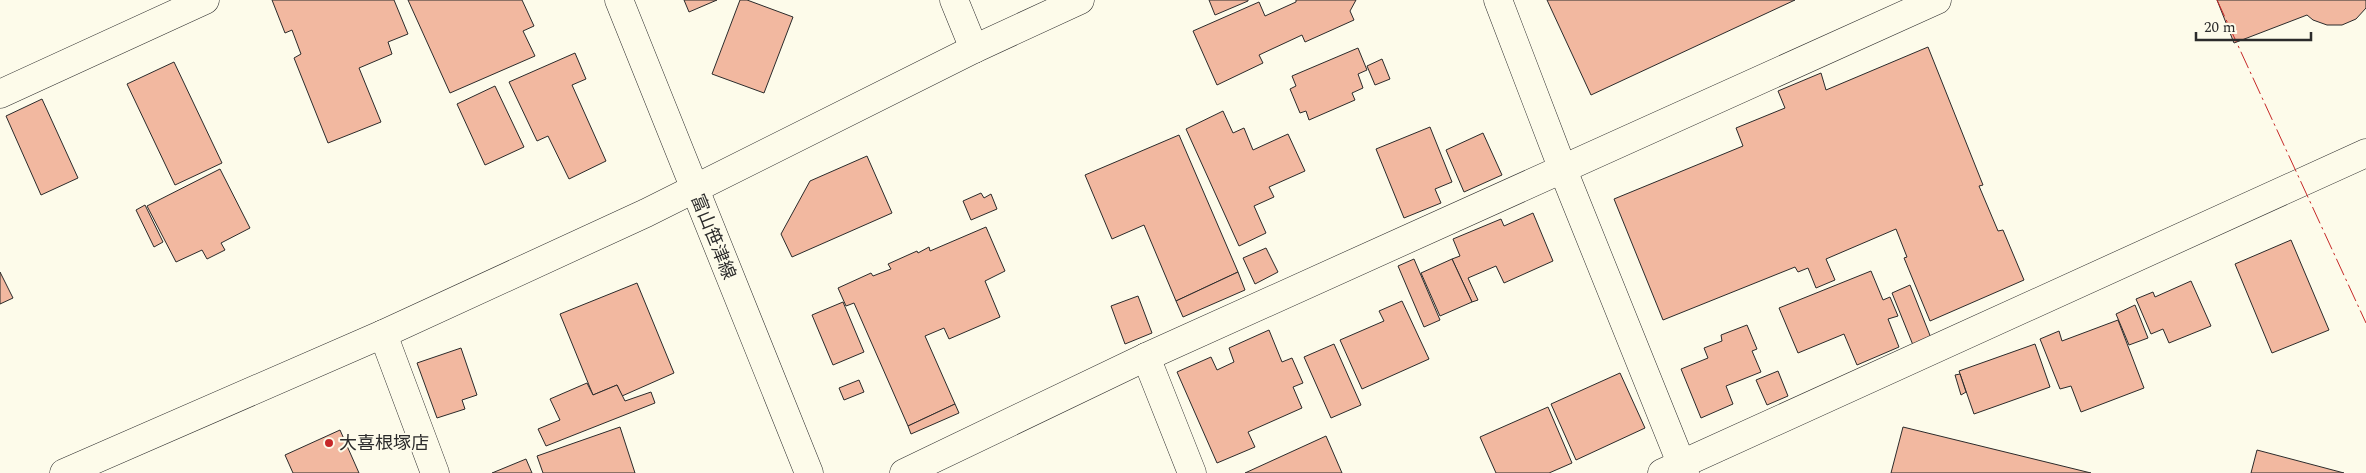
<svg xmlns="http://www.w3.org/2000/svg" width="2366" height="473" font-family="Spectral,'Noto Sans JP',serif">
<rect width="100%" height="100%" fill="#fdfbea"/>
<!-- building -->
<g fill="#f2b8a0" stroke="#2b2b2b">
<path d="M272 0H394L408 34 388 42 392 54 359 68 381 122 328 143 294 58 301 54 292 30 285 33Z"/>
<path d="M408 0H522L534 26 523 31 535 56 450 93Z"/>
<path d="M684 0H717L689 12Z"/>
<path d="M740 0H747L793 17 764 93 712 74Z"/>
<path d="M1209 0H1248V1L1215 15Z"/>
<path d="M1296 0H1356L1350 11 1354 20 1305 42 1302 35 1259 55 1263 63 1217 85 1193 31 1259 2 1265 16 1296 2Z"/>
<path d="M1547 0H1795L1591 95Z"/>
<path d="M2217 0H2366V8L2356 19 2342 25H2327L2313 20 2307 15 2234 43Z"/>
<path d="M1928 47 1983 185 1979 186 1998 231 2003 230 2024 280 1930 321 1904 258 1907 257 1896 229 1826 259 1835 280 1816 288 1808 268 1798 272 1795 267 1663 320 1614 199 1743 146 1736 128 1785 108 1778 91 1821 73 1826 90Z"/>
<path d="M1358 48 1367 70 1358 74 1363 88 1352 93 1355 100 1309 120 1306 111 1300 113 1290 89 1296 86 1292 76Z"/>
<path d="M575 53 586 79 572 85 606 161 569 179 548 136 537 141 509 82Z"/>
<path d="M1382 59 1390 79 1375 85 1367 66Z"/>
<path d="M174 62 222 163 175 185 127 84Z"/>
<path d="M495 86 524 147 485 165 457 104Z"/>
<path d="M42 99 78 178 41 195 6 116Z"/>
<path d="M1223 111 1233 133 1244 128 1253 150 1288 134 1305 171 1269 187 1274 197 1254 206 1266 233 1239 246 1186 129Z"/>
<path d="M1430 127 1452 182 1435 189 1441 203 1404 218 1376 149Z"/>
<path d="M1483 133 1502 175 1464 192 1446 150Z"/>
<path d="M1179 135 1238 272 1176 301 1144 225 1112 239 1085 175Z"/>
<path d="M867 156 892 213 792 257 781 234 810 181Z"/>
<path d="M220 169 250 228 221 243 225 250 207 259 202 250 176 262 147 206Z"/>
<path d="M981 193 984 198 991 194 997 209 971 220 963 201Z"/>
<path d="M145 205 163 242 154 247 136 210Z"/>
<path d="M1533 213 1553 261 1504 283 1496 266 1468 278 1478 300 1472 302 1452 259 1460 256 1453 239 1501 219 1504 226Z"/>
<path d="M986 227 1005 271 985 281 1000 317 949 339 944 328 925 336 955 404 908 426 854 303 846 306 838 288 871 273 873 276 891 269 888 264 917 251 918 253 929 247 930 251Z"/>
<path d="M2291 240 2329 330 2272 353 2235 264Z"/>
<path d="M1266 248 1278 272 1255 284 1243 258Z"/>
<path d="M1414 259 1440 320 1424 327 1398 266Z"/>
<path d="M1452 259 1472 302 1440 316 1421 273Z"/>
<path d="M1871 271 1883 300 1890 297 1898 316 1888 319 1899 347 1857 365 1844 334 1798 353 1779 308Z"/>
<path d="M0 272 13 298 0 304Z"/>
<path d="M1238 272 1245 290 1183 317 1176 301Z"/>
<path d="M2191 281 2211 326 2169 343 2163 329 2151 334 2136 299 2153 292 2155 297Z"/>
<path d="M637 283 674 373 622 396 617 385 593 395 560 314Z"/>
<path d="M1910 285 1933 343 1915 350 1892 293Z"/>
<path d="M1138 296 1152 333 1125 344 1111 306Z"/>
<path d="M1402 301 1429 359 1362 389 1340 340 1384 321 1379 311Z"/>
<path d="M843 302 864 352 833 365 812 315Z"/>
<path d="M2135 305 2148 338 2129 345 2116 314Z"/>
<path d="M2118 320 2144 388 2081 412 2071 386 2060 389 2040 339 2059 331 2062 341Z"/>
<path d="M1747 325 1757 349 1752 351 1761 372 1726 386 1733 404 1701 418 1681 369 1708 358 1704 348 1722 341 1721 335Z"/>
<path d="M1269 330 1282 362 1292 358 1303 383 1293 387 1302 408 1248 432 1255 447 1217 463 1177 372 1211 357 1217 370 1234 362 1229 348Z"/>
<path d="M1334 344 1361 405 1331 418 1304 357Z"/>
<path d="M2035 344 2050 387 1974 414 1959 371Z"/>
<path d="M461 348 477 395 462 400 465 409 437 418 417 363Z"/>
<path d="M1778 371 1788 396 1767 405 1756 380Z"/>
<path d="M1620 373 1645 428 1576 460 1551 404Z"/>
<path d="M1960 374 1966 392 1961 395 1955 375Z"/>
<path d="M859 380 864 392 844 400 839 388Z"/>
<path d="M587 383 593 395 617 385 625 401 651 392 655 403 546 446 538 429 560 420 550 399Z"/>
<path d="M955 404 959 413 911 434 908 426Z"/>
<path d="M1548 407 1572 463 1549 473H1496L1480 437Z"/>
<path d="M620 427 635 473H543L537 456Z"/>
<path d="M1903 427 2091 473H1891Z"/>
<path d="M340 430 359 473H293L285 455Z"/>
<path d="M1326 436 1342 473H1245Z"/>
<path d="M2257 450 2344 473H2251Z"/>
<path d="M526 459 532 473H492Z"/>
</g>
<g fill="none" stroke-linecap="round" stroke-linejoin="round">
<defs>
<g id="minor">
<path d="M954 0 974 49"/>
<path d="M1498 0 1563 170 1685 473"/>
<path d="M0 94 205 0"/>
<path d="M383 334 435 473"/>
<path d="M1146 357 1192 473"/>
<path d="M904 473 1146 357 1937 0"/>
<path d="M1662 473 2366 153"/>
</g>
<path id="tertiary" d="M64 473 383 334 646 213 974 49 1080 0"/>
<path id="primary" d="M619 0 809 473"/>
</defs>
<!-- minor casing -->
<use href="#minor" stroke="#2b2b2b" stroke-width="29"/>
<!-- tertiary casing -->
<use href="#tertiary" stroke="#2b2b2b" stroke-width="29"/>
<!-- primary casing -->
<use href="#primary" stroke="#2b2b2b" stroke-width="29"/>
<!-- minor -->
<use href="#minor" stroke="#fdfbea" stroke-width="28"/>
<!-- tertiary -->
<use href="#tertiary" stroke="#fdfbea" stroke-width="28"/>
<!-- primary -->
<use href="#primary" stroke="#fdfbea" stroke-width="28"/>
<!-- power -->
<path stroke="#c62828" stroke-width="1" stroke-dasharray="18 4 2.5 4" stroke-linecap="butt" d="M2217 0 2366 323"/>
</g>
<!-- markers -->
<circle fill="#c62828" stroke="#fdfbea" stroke-width="2" cx="329" cy="443" r="5"/>
<g text-anchor="middle" dominant-baseline="central" stroke-width="4" stroke-linejoin="round" paint-order="stroke">
<!-- street labels -->
<g font-size="18" fill="#2b2b2b" stroke="#fdfbea">
<text transform="translate(713 237) rotate(68)">富山笹津線</text>
</g>
<!-- poi labels -->
<g font-size="18" fill="#2b2b2b" stroke="#fdfbea" text-anchor="start">
<text x="339" y="443">大喜根塚店</text>
</g>
</g>
<!-- scale -->
<path d="M2196 32v8h115v-8" fill="none" stroke="#2b2b2b" stroke-width="2.5"/>
<text x="2204" y="32" font-size="15" fill="#2b2b2b" stroke="#fdfbea" stroke-width="4" paint-order="stroke">20 m</text>
</svg>
